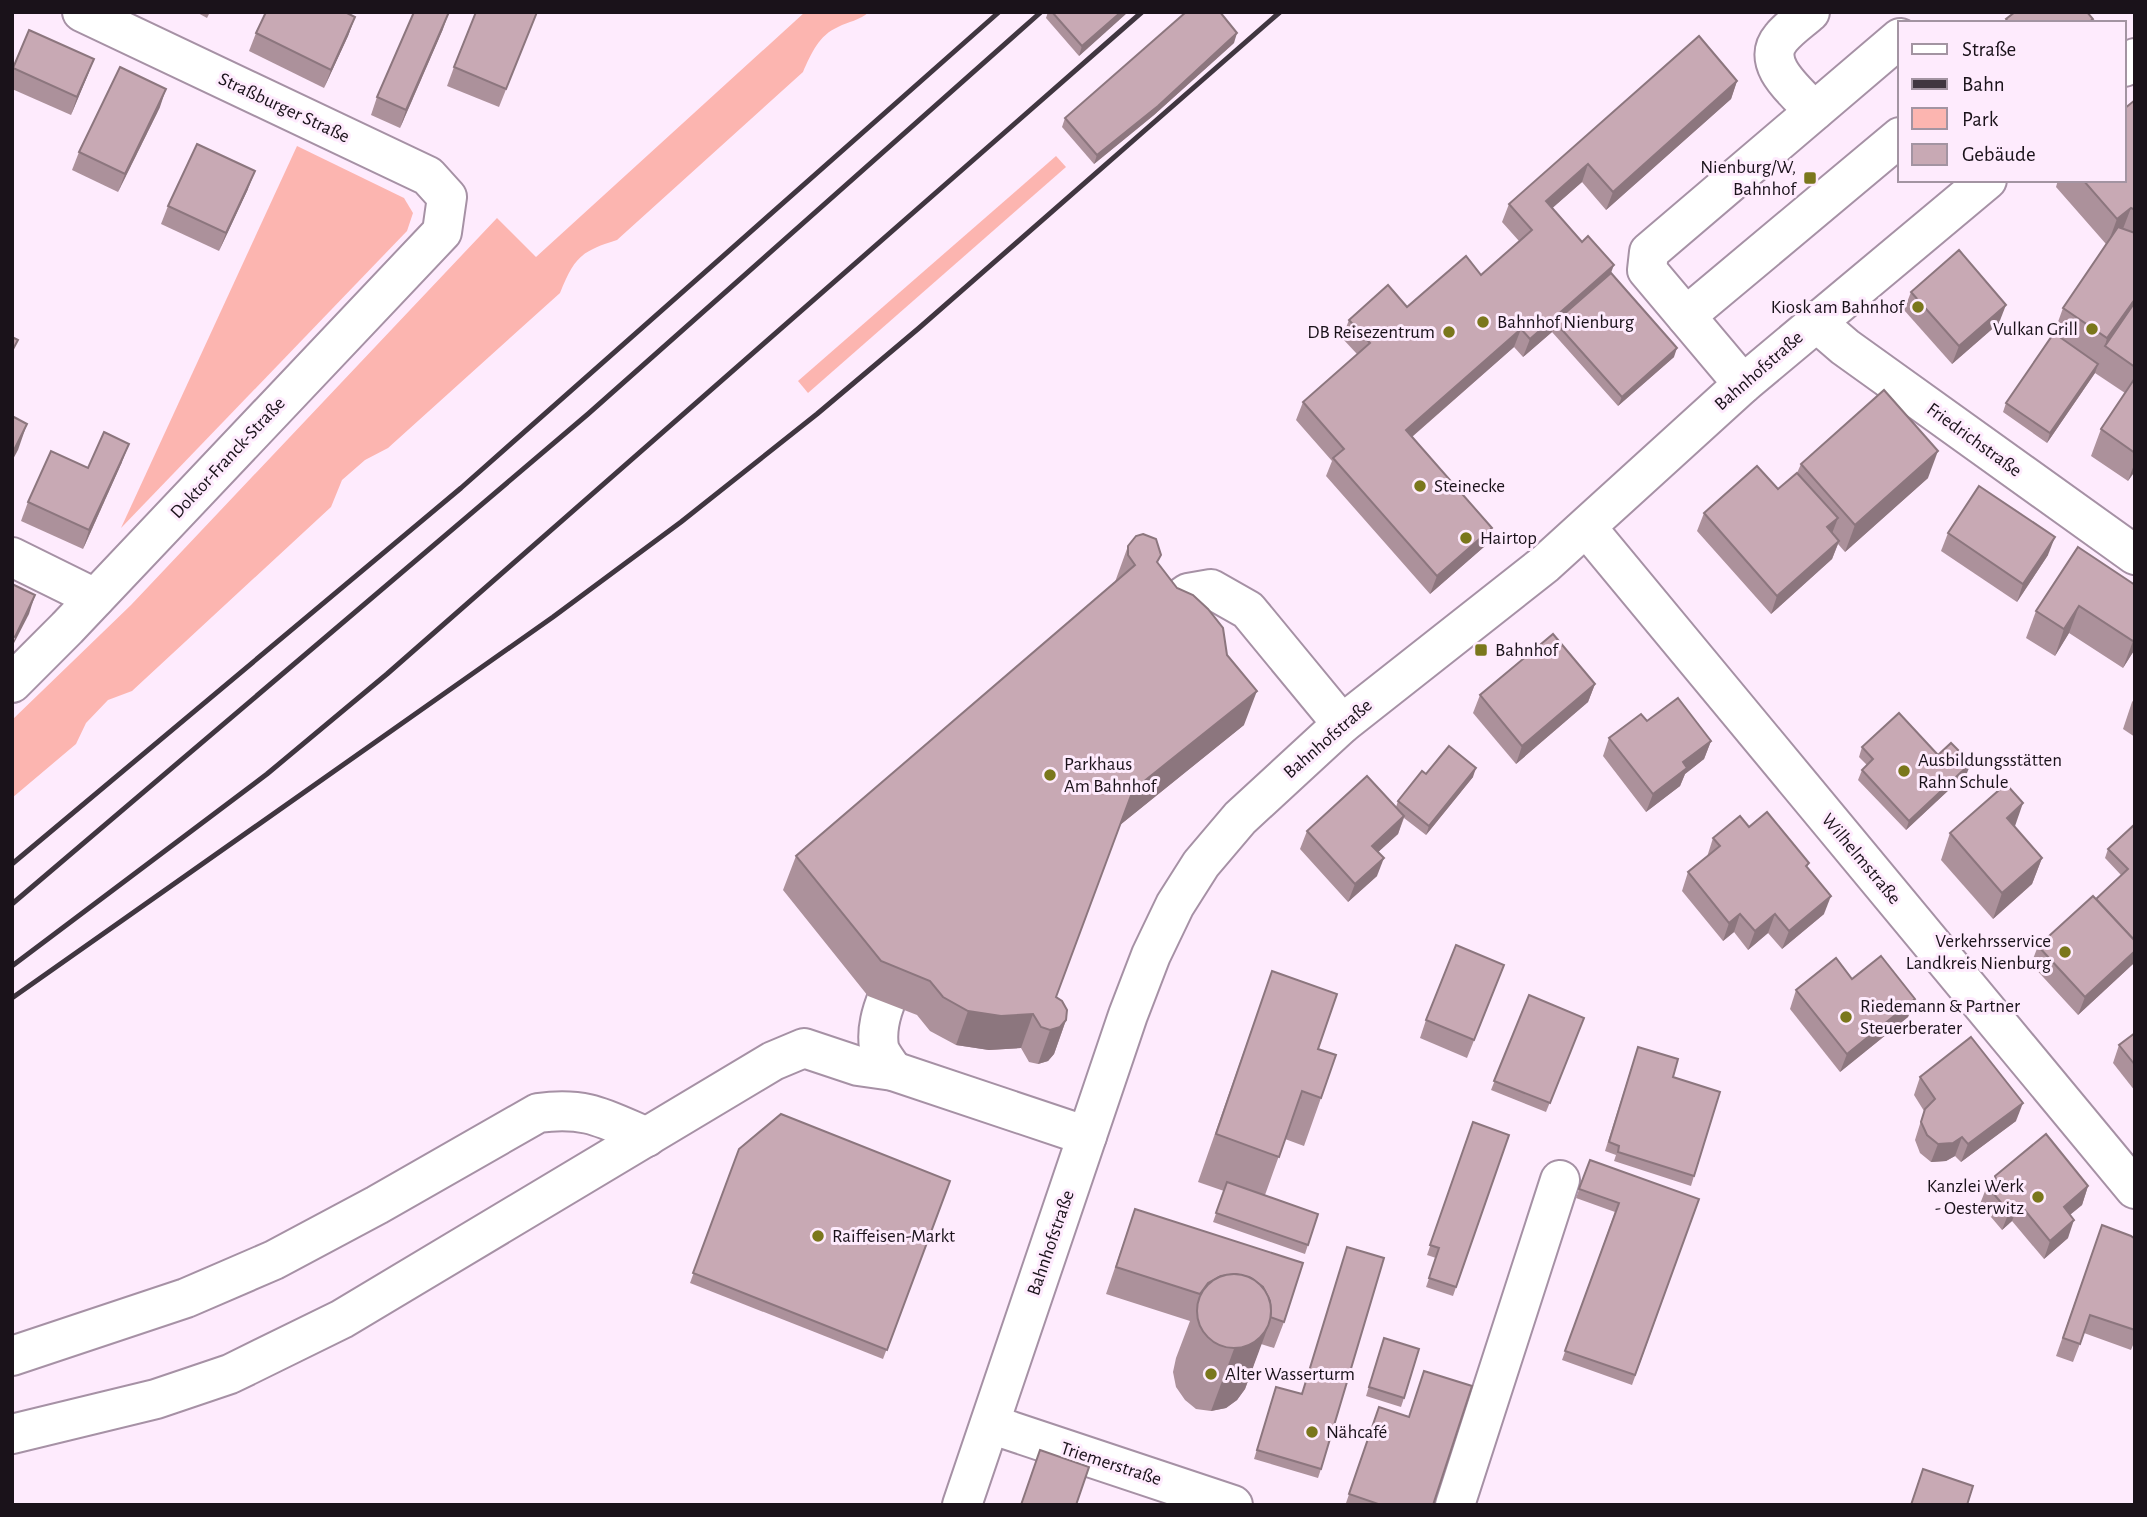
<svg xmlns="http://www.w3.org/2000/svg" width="2147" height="1517" font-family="'Alegreya Sans',sans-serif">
<rect width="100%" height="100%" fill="#feebfd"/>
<!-- green -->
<g fill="#fcb5b0">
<path d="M805 12H869C859 21 849 21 838 27 819 35 811 54 803 72L617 240C581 251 574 258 560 293L388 448 365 460 342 480 331 507 132 691 108 700 86 723 76 744 12 798V720L131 605 497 218 536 257Z"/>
<path d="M297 146 404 198 413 213 407 231 121 528Z"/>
<path d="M1056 156 1066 167 808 393 798 381Z"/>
</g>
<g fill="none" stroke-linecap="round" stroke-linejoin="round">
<defs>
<g id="minor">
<path d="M1810 12C1801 20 1789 28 1781 38 1759 64 1798 93 1814 111"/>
<path d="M1686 316 1900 137"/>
<path d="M1816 322 1845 347 2135 555"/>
<path d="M1743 384 1647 270 1649 252 1900 38"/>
<path d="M1587 528 2135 1189"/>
<path d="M12 557 95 598"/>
<path d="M1145 623 1188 593 1211 589 1248 610 1342 724"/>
<path d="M12 683 67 628 442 232 447 197 428 176 82 12"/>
<path d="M893 1071C889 1064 881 1055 879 1047 874 1016 894 984 906 956"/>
<path d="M12 1356 186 1298 274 1260 377 1205 538 1113C586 1106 605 1119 647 1137"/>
<path d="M990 1424 1233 1505"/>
<path d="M12 1434 156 1399 230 1374 342 1319 773 1061 804 1048 858 1066 893 1071 1087 1136"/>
<path d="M1455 1505 1560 1180"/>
</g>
<g id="major">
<path d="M2124 67 2135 58"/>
<path d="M962 1505 1128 1015 1151 955 1175 905 1201 864 1240 818 1342 724 1545 564 1743 384 1987 180"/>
</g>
</defs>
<!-- minor casing -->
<use href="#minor" stroke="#a691a5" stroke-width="42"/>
<!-- major casing -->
<use href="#major" stroke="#a691a5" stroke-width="42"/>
<!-- minor -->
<use href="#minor" stroke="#fff" stroke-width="38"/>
<!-- major -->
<use href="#major" stroke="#fff" stroke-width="38"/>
<!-- rail -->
<g stroke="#403640" stroke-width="5">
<path d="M12 864 461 488 999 12"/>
<path d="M12 904 588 414 1041 12"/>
<path d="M12 966 267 774 387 674 1142 12"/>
<path d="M12 998 553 617 681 522 817 414 919 328 1280 12"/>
</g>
</g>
<!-- wall -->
<g fill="#ac919b">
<path d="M196 12H210L207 18Z"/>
<path d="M537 12 499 107 447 86 454 67Z"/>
<path d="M1048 12H1128L1079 56 1046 18Z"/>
<path d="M355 17 348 36 324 88 249 51 256 33Z"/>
<path d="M443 29 400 128 371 115 377 97Z"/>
<path d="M29 30 94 59 71 115 12 89V71Z"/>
<path d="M1234 43 1154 115 1094 164 1062 127 1065 118Z"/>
<path d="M1737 81 1731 99 1606 210 1582 182 1552 208 1611 273 1674 357 1618 406 1552 332 1523 357 1514 347 1412 437 1485 546 1430 594 1326 476 1332 461 1296 420 1303 402 1357 354 1342 338 1349 320 1407 307 1481 275 1519 241 1502 222 1509 204Z"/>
<path d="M2135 100V471L2128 481 2091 456 2101 429 2125 393 2095 373 2047 443 2003 412 2006 403 2054 333 2063 308 2106 244 2056 187 2058 180H2124Z"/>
<path d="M160 107 118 192 72 170 79 152Z"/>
<path d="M248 189 219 251 161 224 168 206Z"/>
<path d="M1911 292 1999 323 1952 364 1904 310Z"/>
<path d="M122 462 83 549 21 521 28 502 88 468Z"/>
<path d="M1801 464 1928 478 1845 552 1838 544 1832 559 1771 614 1697 531 1704 513 1778 489 1797 473Z"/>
<path d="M1948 533 2048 555 2017 602 1941 551Z"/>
<path d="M1128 546 1157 563 1227 655 1244 725 1120 825 1056 997 1066 1020 1054 1054 1048 1061 1038 1064 1029 1062 1021 1048 989 1050 956 1045 930 1031 917 1015 868 996 783 890 796 856 1115 582Z"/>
<path d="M2135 585V649L2123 668 2069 633 2055 656 2026 638 2036 611Z"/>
<path d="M1595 684 1588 702 1516 764 1473 713 1480 695Z"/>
<path d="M2135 698V737L2123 729 2132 702Z"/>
<path d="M1647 721 1711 741 1704 759 1685 774 1680 786 1646 812 1603 756 1609 738Z"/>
<path d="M1862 747 1967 773 1906 830 1858 780 1862 770 1867 765 1859 757Z"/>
<path d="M1426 774 1473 777 1426 835 1404 818 1398 834 1378 852 1377 876 1348 902 1300 849 1307 831 1396 807 1398 801Z"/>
<path d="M2135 826V960L2133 964 2078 1015 2031 964 2038 946 2096 899 2121 875 2105 858 2108 849Z"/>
<path d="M1749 827 1809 863 1807 867 1824 914 1782 949 1768 933 1748 950 1734 932 1723 941 1682 891 1688 872 1707 857 1713 838Z"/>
<path d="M2015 827 2042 858 2032 884 1993 919 1941 860 1950 833Z"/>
<path d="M1272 971 1321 1098 1304 1146 1285 1139 1265 1195 1318 1214 1305 1254 1213 1222 1224 1191 1198 1182Z"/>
<path d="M1497 983 1467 1058 1420 1038 1426 1020Z"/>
<path d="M1796 990 1915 999 1908 1017 1840 1072 1790 1009Z"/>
<path d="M1529 995 1584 1018 1546 1112 1491 1090Z"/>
<path d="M2135 1033V1091L2113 1063 2119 1045Z"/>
<path d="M1635 1056 1673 1077 1694 1176 1691 1186 1614 1161 1616 1155 1605 1151Z"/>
<path d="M1920 1077 2016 1121 1961 1162 1955 1156 1946 1161 1931 1162 1920 1153 1915 1140 1924 1111 1914 1095Z"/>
<path d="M1473 1122 1509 1135 1453 1296 1426 1287 1436 1258 1427 1255Z"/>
<path d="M739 1149 950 1181 883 1359 690 1283Z"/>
<path d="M1590 1160 1699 1199 1632 1385 1562 1360 1615 1212 1576 1198Z"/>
<path d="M1995 1176 2088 1186 2082 1205 2070 1215 2068 1238 2044 1259 2012 1221 2002 1230 1980 1204 1987 1186 1993 1181Z"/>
<path d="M1135 1209 1284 1322 1274 1348 1261 1344 1245 1389 1237 1400 1226 1408 1211 1411 1196 1409 1185 1400 1176 1387 1173 1372 1176 1358 1190 1321 1106 1294Z"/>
<path d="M2102 1225 2135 1239V1340L2131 1350 2084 1333 2073 1362 2056 1356Z"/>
<path d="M1347 1247 1321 1469 1318 1478 1254 1459 1276 1387 1302 1394Z"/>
<path d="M1381 1347 1404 1398 1401 1407 1366 1396Z"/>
<path d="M1379 1407 1433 1505H1350L1346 1503Z"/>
</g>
<!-- shaded-wall -->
<g fill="#8c767e">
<path d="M449 12 443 29 400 128 406 110Z"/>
<path d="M1121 12H1128L1079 56 1082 46Z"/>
<path d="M355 17 348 36 324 88 331 70Z"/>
<path d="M1237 33 1234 43 1154 115 1094 164 1097 155Z"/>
<path d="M94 59 87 77 71 115 77 97Z"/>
<path d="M1737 81 1731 99 1606 210 1613 192Z"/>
<path d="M166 89 160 107 118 192 125 174Z"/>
<path d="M1588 164 1582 182 1540 219 1546 201Z"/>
<path d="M255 171 248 189 219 251 226 233Z"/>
<path d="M2131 208 2121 234 2107 246 2117 219Z"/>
<path d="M1614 265 1607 283 1555 322 1552 332 1523 357 1530 339Z"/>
<path d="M2135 299V315L2105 346 2107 338Z"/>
<path d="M2006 305 1999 323 1952 364 1959 346Z"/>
<path d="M1521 329 1514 347 1399 448 1406 430Z"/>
<path d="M1677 348 1674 357 1618 406 1622 397Z"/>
<path d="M2098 364 2095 373 2047 443 2050 433Z"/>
<path d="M27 424 18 450 12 461V454Z"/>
<path d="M129 444 122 462 83 549 89 530Z"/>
<path d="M1938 451 1928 478 1845 552 1855 525Z"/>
<path d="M2135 462V471L2128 481Z"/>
<path d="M1838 518 1831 536 1827 527Z"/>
<path d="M1492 528 1485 546 1430 594 1437 576Z"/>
<path d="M2055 537 2048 555 2017 602 2023 584Z"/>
<path d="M1839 541 1832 559 1771 614 1777 596Z"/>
<path d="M35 595 29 614 12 647 15 637Z"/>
<path d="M2079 606 2069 633 2055 656 2064 629Z"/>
<path d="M2135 638V649L2123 668 2133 641Z"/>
<path d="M1595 684 1588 702 1516 764 1522 746Z"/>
<path d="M1257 691 1244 725 1120 825 1043 1031 1133 790Z"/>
<path d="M1711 741 1704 759 1685 774 1680 786 1646 812 1653 794 1683 762Z"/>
<path d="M1971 763 1967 773 1906 830 1909 821Z"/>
<path d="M1476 768 1473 777 1426 835 1429 826Z"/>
<path d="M2023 803 2014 829 2007 818Z"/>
<path d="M1404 816 1398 834 1365 864 1372 846Z"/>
<path d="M1384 858 1377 876 1348 902 1355 884Z"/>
<path d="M2042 858 2032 884 1993 919 2002 893Z"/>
<path d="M1831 896 1824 914 1782 949 1789 931Z"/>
<path d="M1740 914 1734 932 1723 941 1729 923Z"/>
<path d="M1775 914 1768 933 1748 950 1755 931Z"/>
<path d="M2135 951V960L2133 964 2078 1015 2085 997Z"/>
<path d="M1915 999 1908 1017 1840 1072 1847 1054Z"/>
<path d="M968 1011 1033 1014 1021 1048 989 1050 956 1045Z"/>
<path d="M1066 1020 1054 1054 1048 1061 1038 1064 1050 1030Z"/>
<path d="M2023 1103 2016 1121 1961 1162 1968 1144Z"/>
<path d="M1962 1137 1955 1156 1946 1161 1931 1162 1938 1144Z"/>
<path d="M2088 1186 2082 1205 2057 1225 2064 1207Z"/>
<path d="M2019 1203 2012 1221 2002 1230 2009 1212Z"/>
<path d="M2074 1220 2068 1238 2044 1259 2050 1241Z"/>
<path d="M1268 1327 1245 1389 1237 1400 1226 1408 1211 1411 1234 1349Z"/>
</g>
<!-- building -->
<g fill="#c8a9b4" stroke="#8c767e" stroke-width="2">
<path d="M266 12H345L355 17 331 70 256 33Z"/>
<path d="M414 12H449L406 110 377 97Z"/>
<path d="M476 12H537L506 89 454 67Z"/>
<path d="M1052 12H1121L1082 46Z"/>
<path d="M1186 12H1220L1237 33 1158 106 1097 155 1065 118Z"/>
<path d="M2015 12H2087L2093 19 2088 23H2009L2006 19Z"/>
<path d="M29 30 94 59 77 97 13 68Z"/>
<path d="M1699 36 1737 81 1613 192 1588 164 1546 201 1582 242 1588 236 1614 265 1530 339 1521 329 1406 430 1492 528 1437 576 1333 458 1344 449 1303 402 1370 343 1349 320 1388 285 1407 307 1466 256 1481 275 1532 230 1509 204Z"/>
<path d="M120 67 166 89 125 174 79 152Z"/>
<path d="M2135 100V210L2131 208 2117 219 2083 180H2124V109Z"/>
<path d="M197 144 255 171 226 233 168 206Z"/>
<path d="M2118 227 2135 233V299L2107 338 2063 308Z"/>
<path d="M1959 250 2006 305 1959 346 1911 292Z"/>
<path d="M1611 273 1677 348 1622 397 1555 322Z"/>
<path d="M2135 302V367L2105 346Z"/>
<path d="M2054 333 2098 364 2050 433 2006 403Z"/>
<path d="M12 337 18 340 12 351Z"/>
<path d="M2135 378V453L2101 429Z"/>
<path d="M1884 390 1938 451 1855 525 1801 464Z"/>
<path d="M12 416 27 424 12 454Z"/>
<path d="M104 432 129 444 89 530 28 502 51 451 88 468Z"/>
<path d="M1757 466 1778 489 1797 473 1838 518 1827 527 1839 541 1777 596 1704 513Z"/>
<path d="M1979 486 2055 537 2023 584 1948 533Z"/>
<path d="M1143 534 1156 539 1161 555 1157 562 1177 588 1193 595 1208 609 1223 628 1227 655 1257 691 1133 790 1056 997 1062 1001 1067 1010 1066 1020 1060 1027 1050 1030 1041 1027 1033 1014 1001 1016 968 1011 943 997 930 981 881 961 796 856 1135 565 1128 555V546L1136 536Z"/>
<path d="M2078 547 2135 585V638L2133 641 2079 606 2064 629 2036 611Z"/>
<path d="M12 584 35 595 15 637 12 636Z"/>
<path d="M1553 634 1595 684 1522 746 1480 695Z"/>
<path d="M1678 698 1711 741 1683 762 1687 768 1653 794 1609 738 1641 714 1647 721Z"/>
<path d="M1899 713 1938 755 1951 743 1971 763 1909 821 1862 770 1873 759 1862 747Z"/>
<path d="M1449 746 1476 768 1429 826 1398 801 1422 771 1426 774Z"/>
<path d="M1367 776 1404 816 1372 846 1384 858 1355 884 1307 831Z"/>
<path d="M2006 784 2023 803 2007 818 2042 858 2002 893 1950 833Z"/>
<path d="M1767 812 1809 863 1806 866 1831 896 1789 931 1775 914 1755 931 1740 914 1729 923 1688 872 1720 846 1713 838 1740 816 1749 827Z"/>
<path d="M2134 825 2135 826V941L2096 899 2128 869 2108 849Z"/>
<path d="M2093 896 2135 941V951L2085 997 2038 946Z"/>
<path d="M1456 945 1504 965 1474 1040 1426 1020Z"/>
<path d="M1881 956 1915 999 1847 1054 1796 990 1836 958 1852 979Z"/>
<path d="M1272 971 1337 994 1318 1049 1336 1055 1321 1098 1302 1091 1279 1157 1216 1134Z"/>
<path d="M1529 995 1584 1018 1550 1103 1494 1081Z"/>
<path d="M2135 1033V1065L2119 1045Z"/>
<path d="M1971 1037 2023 1103 1968 1144 1962 1137 1953 1143 1938 1144 1927 1135 1921 1122 1925 1109 1935 1099 1920 1077Z"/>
<path d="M1638 1047 1678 1059 1673 1077 1720 1092 1694 1176 1618 1152 1619 1146 1609 1142Z"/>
<path d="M781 1114 950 1181 887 1350 693 1273 739 1149Z"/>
<path d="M1473 1122 1509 1135 1456 1287 1429 1278 1439 1248 1430 1245Z"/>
<path d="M2046 1134 2088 1186 2064 1207 2074 1220 2050 1241 2019 1203 2009 1212 1987 1186 1996 1180 1995 1176Z"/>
<path d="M1590 1160 1699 1199 1635 1375 1565 1351 1619 1203 1579 1189Z"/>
<path d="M1227 1182 1318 1214 1308 1245 1216 1213Z"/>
<path d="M1135 1209 1303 1263 1284 1322 1270 1317 1271 1314 1270 1301 1263 1287 1251 1278 1236 1274 1221 1276 1208 1283 1200 1294 1116 1267Z"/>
<path d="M2102 1225 2131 1236 2135 1239V1330L2090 1315 2080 1344 2063 1338Z"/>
<path d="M1347 1247 1384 1258 1321 1469 1257 1450 1276 1387 1302 1394Z"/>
<circle cx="1234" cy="1311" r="37"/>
<path d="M1384 1338 1419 1349 1404 1398 1369 1387Z"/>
<path d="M1424 1371 1472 1386 1433 1505H1381L1349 1494 1379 1407 1409 1417Z"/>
<path d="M1040 1450 1089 1467 1076 1505H1021Z"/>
<path d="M1923 1469 1973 1486 1967 1505H1911Z"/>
</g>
<!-- markers -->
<g fill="#7a771c" stroke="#feebfd" stroke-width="2.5">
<rect x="1803" y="171" width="14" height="14" rx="3.5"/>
<circle cx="1918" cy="307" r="7"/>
<circle cx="1483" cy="322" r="7"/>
<circle cx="2092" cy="329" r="7"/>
<circle cx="1449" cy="332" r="7"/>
<circle cx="1420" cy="486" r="7"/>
<circle cx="1466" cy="538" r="7"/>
<rect x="1474" y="643" width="14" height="14" rx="3.5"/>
<circle cx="1904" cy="771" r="7"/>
<circle cx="1050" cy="775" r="7"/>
<circle cx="2065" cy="952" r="7"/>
<circle cx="1846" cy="1017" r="7"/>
<circle cx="2038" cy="1197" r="7"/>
<circle cx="818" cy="1236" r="7"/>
<circle cx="1211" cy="1374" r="7"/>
<circle cx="1312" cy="1432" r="7"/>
</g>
<g text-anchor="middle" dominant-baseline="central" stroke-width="6" stroke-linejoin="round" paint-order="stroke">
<!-- street labels -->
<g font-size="19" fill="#1a121a" stroke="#feebfd">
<text transform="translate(284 108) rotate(25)">Straßburger Straße</text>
<text transform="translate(1759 371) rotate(-41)">Bahnhofstraße</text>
<text transform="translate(1974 440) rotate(36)">Friedrichstraße</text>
<text transform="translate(228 458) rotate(-47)">Doktor-Franck-Straße</text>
<text transform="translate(1328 739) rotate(-41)">Bahnhofstraße</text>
<text transform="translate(1861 859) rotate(50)">Wilhelmstraße</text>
<text transform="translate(1051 1243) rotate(-71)">Bahnhofstraße</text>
<text transform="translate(1111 1464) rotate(18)">Triemerstraße</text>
</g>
<!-- poi labels -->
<g font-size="19" fill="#1a121a" stroke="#feebfd" text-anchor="start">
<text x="1796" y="167" text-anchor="end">Nienburg/W,<tspan x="1796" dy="22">Bahnhof</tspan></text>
<text x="1904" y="307" text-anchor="end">Kiosk am Bahnhof</text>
<text x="1497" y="322">Bahnhof Nienburg</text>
<text x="2078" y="329" text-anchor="end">Vulkan Grill</text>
<text x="1435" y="332" text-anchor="end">DB Reisezentrum</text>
<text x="1434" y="486">Steinecke</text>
<text x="1480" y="538">Hairtop</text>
<text x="1495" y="650">Bahnhof</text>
<text x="1918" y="760">Ausbildungsstätten<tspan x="1918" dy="22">Rahn Schule</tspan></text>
<text x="1064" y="764">Parkhaus<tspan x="1064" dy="22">Am Bahnhof</tspan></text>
<text x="2051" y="941" text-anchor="end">Verkehrsservice<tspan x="2051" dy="22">Landkreis Nienburg</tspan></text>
<text x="1860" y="1006">Riedemann &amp; Partner<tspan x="1860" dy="22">Steuerberater</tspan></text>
<text x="2024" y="1186" text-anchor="end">Kanzlei Werk<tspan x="2024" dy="22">- Oesterwitz</tspan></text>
<text x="832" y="1236">Raiffeisen-Markt</text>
<text x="1225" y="1374">Alter Wasserturm</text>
<text x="1326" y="1432">Nähcafé</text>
</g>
</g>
<!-- border -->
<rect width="2147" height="1517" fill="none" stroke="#1a121a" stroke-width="28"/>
<!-- legend -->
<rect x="1898" y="21" width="228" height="161" fill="#feebfd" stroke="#a394a2" stroke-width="2"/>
<rect x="1912" y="44" width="35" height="10" fill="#ffffff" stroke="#a394a2" stroke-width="2"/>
<text x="1962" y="56" font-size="21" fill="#1a121a">Straße</text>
<rect x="1912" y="79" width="35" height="10" fill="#403640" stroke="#a394a2" stroke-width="2"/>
<text x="1962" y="91" font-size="21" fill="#1a121a">Bahn</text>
<rect x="1912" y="108" width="35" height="21" fill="#fcb5b0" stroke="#a394a2" stroke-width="2"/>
<text x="1962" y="126" font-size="21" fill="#1a121a">Park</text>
<rect x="1912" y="144" width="35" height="21" fill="#c8a9b4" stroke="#a394a2" stroke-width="2"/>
<text x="1962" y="161" font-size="21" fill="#1a121a">Gebäude</text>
</svg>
